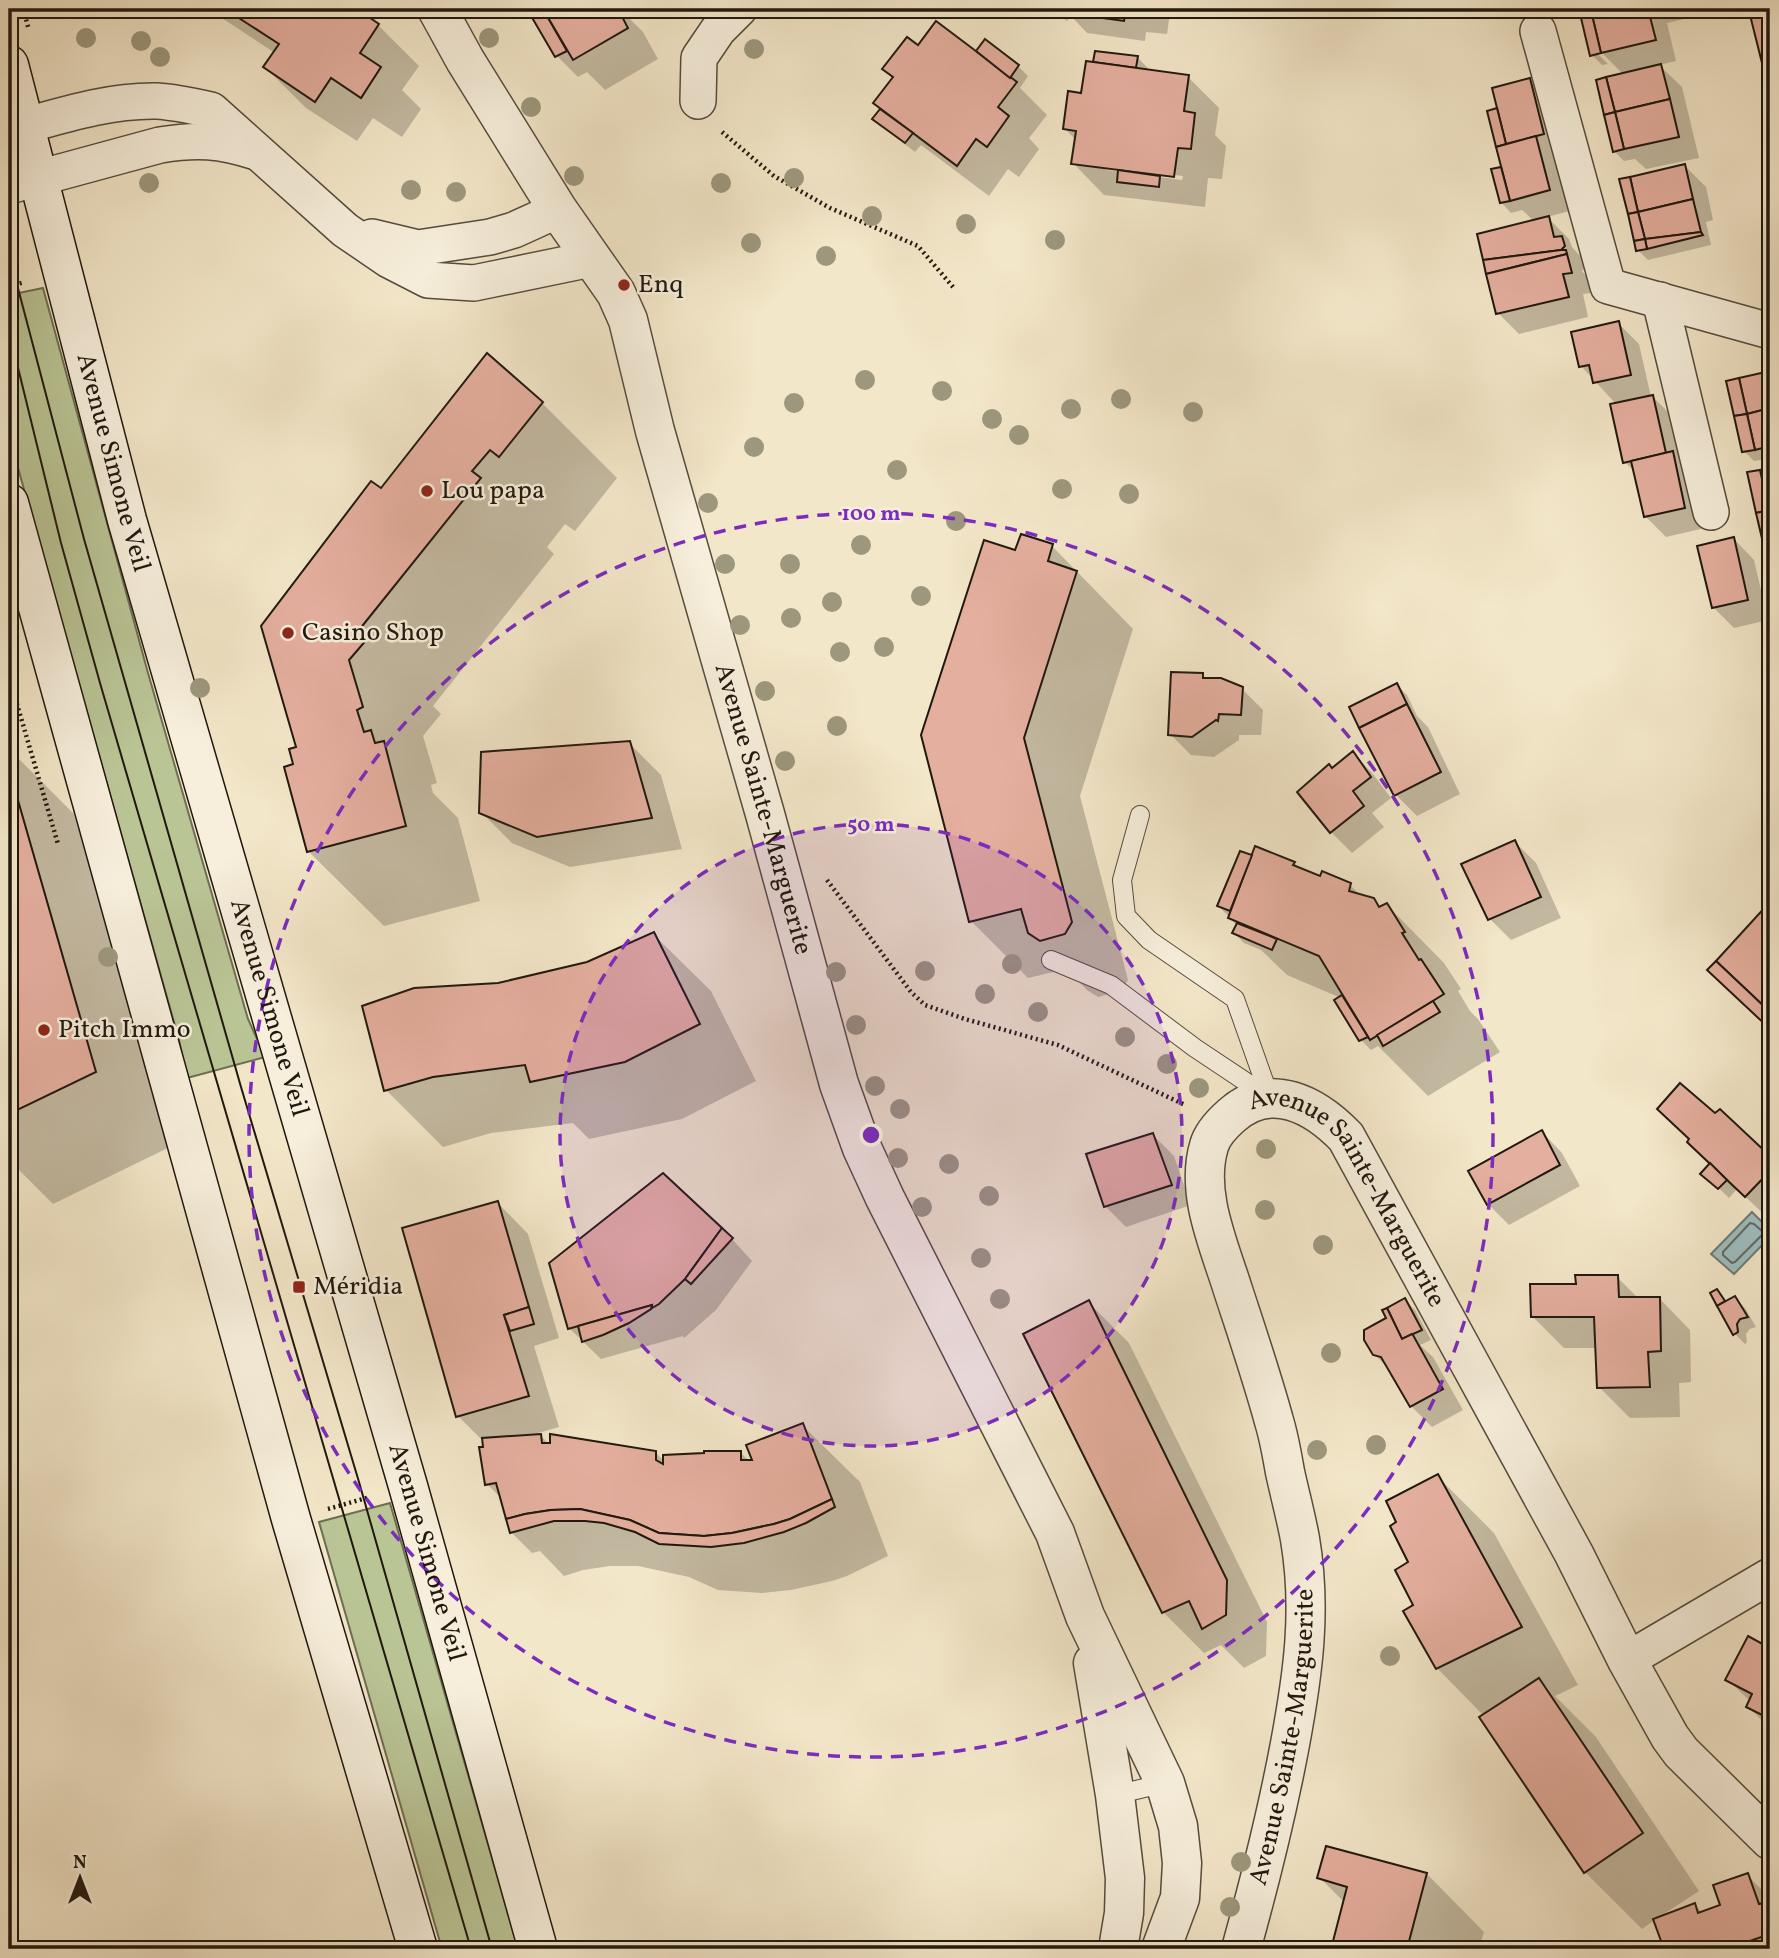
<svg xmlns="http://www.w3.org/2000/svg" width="1779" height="1958" font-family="Vollkorn,serif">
<rect width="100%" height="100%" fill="#f3e7c9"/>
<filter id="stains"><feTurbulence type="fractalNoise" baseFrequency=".00286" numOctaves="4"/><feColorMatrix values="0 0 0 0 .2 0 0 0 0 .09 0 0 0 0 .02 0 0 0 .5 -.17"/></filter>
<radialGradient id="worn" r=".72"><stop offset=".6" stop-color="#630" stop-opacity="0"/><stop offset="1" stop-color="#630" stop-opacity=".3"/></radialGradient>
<!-- green -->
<g fill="#bac596" stroke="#6d6e52" stroke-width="2">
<path d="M43 288 148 673 248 1019 265 1057 187 1078 179 1040 9 436V295Z"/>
<path d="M390 1503 518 1949H442L319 1522Z"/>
</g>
<!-- water -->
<path fill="#9fbebf" stroke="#6c7c79" stroke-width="2" d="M1752 1212 1770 1230V1237L1734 1274 1711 1254Z"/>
<!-- shadow -->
<g fill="#0003" fill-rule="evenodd">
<path d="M208 9H378L370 20 378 25 419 66 402 90 421 109 402 137 373 118 357 141 306 108 265 67 275 53Z"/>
<path d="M529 9H638L627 16 643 32 658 59 605 90 587 72 578 77 557 56Z"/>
<path d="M1051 9H1166L1170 13 1167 34 1146 32 1145 41 1087 33 1071 16 1067 21Z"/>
<path d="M1592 9H1682L1684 19 1667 23 1676 61 1659 65 1682 87 1699 158 1646 169 1635 159 1624 161 1614 151 1624 75 1601 52H1596L1608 64 1602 65 1592 55 1594 17Z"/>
<path d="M1762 9H1770V87L1769 86Z"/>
<path d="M986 42 1018 66 1028 76 1020 88 1047 115 1029 138 1039 149 1019 177 1008 169 989 196 921 145 915 152 885 129 875 119 918 47 983 59Z"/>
<path d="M1138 58 1148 68 1147 71 1188 77 1219 108 1215 135 1226 146 1222 179 1208 178 1205 207 1104 195 1073 163 1076 140 1064 128 1083 95ZM1106 167 1183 176 1182 180 1106 170Z"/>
<path d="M1529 80 1550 101 1570 211 1547 217 1569 239 1572 247 1583 259 1585 268 1582 271 1587 277 1591 293 1583 294 1588 317 1519 334 1498 313 1534 221 1522 210 1511 213 1501 202V169L1505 173 1489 112 1499 109Z"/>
<path d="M1685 166 1706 187 1713 220 1706 222 1711 245 1648 260 1638 250Z"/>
<path d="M1618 323 1639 344 1651 397H1653L1674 418 1705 528 1666 537 1645 516 1636 473 1625 462 1616 404 1581 366Z"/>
<path d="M1770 373V463L1766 459 1754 461 1744 451 1739 379Z"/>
<path d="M542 403 617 478 575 531 565 524 547 547 554 554 433 706 441 714 423 736 437 783 431 785 433 793 458 818 480 901 384 926 308 851 295 765 298 748 381 490Z"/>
<path d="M1770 470V551L1765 546 1760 472Z"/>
<path d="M1734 539 1754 560 1768 620 1734 628 1713 607Z"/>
<path d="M1052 546 1133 629 1080 796 1128 980 1122 991 1098 997 1087 990 1066 969 1028 978 971 921 1017 552Z"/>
<path d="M1202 675 1207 680 1242 689 1263 710 1261 735H1239V740L1214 757 1191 755 1170 734Z"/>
<path d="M1397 685 1407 695 1417 716 1428 727 1460 794 1417 816 1396 795Z"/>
<path d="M629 743 661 775 682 849 570 867 512 843 481 812Z"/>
<path d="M9 749 74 814 170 1147 53 1204 9 1160Z"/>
<path d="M1353 753 1373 774 1391 798 1372 813 1384 827 1352 853 1331 832 1299 792 1333 770Z"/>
<path d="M1515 842 1536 863 1561 918 1511 940 1490 919 1463 865Z"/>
<path d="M1241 853 1294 863 1300 870 1321 878 1350 885 1362 897 1373 900 1381 908 1387 905 1444 963 1461 989 1458 991 1470 1011 1478 1019 1500 1052 1428 1096 1378 1046 1371 1050 1361 1040 1337 1001 1341 998 1287 975 1261 950 1244 943 1234 933 1237 926 1219 906Z"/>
<path d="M1768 906 1770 908V1027L1719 980Z"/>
<path d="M653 934 711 991 756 1081 682 1119 589 1139 573 1123 491 1133 443 1147 386 1090 498 984 588 964Z"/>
<path d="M1720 1111 1770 1158V1213L1767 1217 1737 1189 1729 1198 1703 1173 1711 1164 1691 1140Z"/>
<path d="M1542 1132 1562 1153 1580 1186 1509 1225 1488 1204Z"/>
<path d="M1153 1135 1174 1156 1191 1205 1126 1227 1105 1206Z"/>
<path d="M663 1175 732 1239 752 1261 716 1310 684 1338 683 1336 601 1359 569 1328Z"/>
<path d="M497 1202 528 1234 559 1338 534 1346 559 1427 538 1433 549 1444 655 1452 665 1462 741 1453 750 1462 802 1425 860 1482 888 1556 847 1576 832 1581 791 1590 762 1593 718 1590 689 1577 638 1566H610L583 1570 564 1576 540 1551 532 1553 511 1532 502 1499 487 1484 484 1442 458 1416Z"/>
<path d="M1617 1277 1639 1299 1659 1298 1690 1330 1691 1382 1679 1383 1680 1417 1630 1418 1599 1387 1597 1348H1564L1533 1317 1577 1285Z"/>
<path d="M1717 1291 1727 1302 1735 1298 1745 1308 1756 1327 1750 1329 1746 1334 1747 1342 1745 1344 1735 1334 1712 1294Z"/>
<path d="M1405 1300 1415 1310 1431 1340 1420 1345 1433 1357 1463 1410 1432 1427 1411 1406 1392 1372 1374 1354 1389 1319Z"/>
<path d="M1088 1302 1129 1343 1267 1622 1266 1656 1244 1668 1221 1645 1204 1653 1163 1612Z"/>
<path d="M1437 1476 1494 1533 1578 1685 1555 1696 1596 1737 1699 1891 1661 1916 1695 1905 1703 1914 1722 1906 1747 1875 1768 1896 1770 1901V1949H1666L1655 1920 1642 1929 1585 1872 1484 1716 1437 1668 1416 1606 1411 1563Z"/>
<path d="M1748 1639 1770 1650V1728L1748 1707 1751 1702 1727 1679Z"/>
<path d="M1427 1874 1484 1932 1479 1949H1333L1345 1903 1319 1877Z"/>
</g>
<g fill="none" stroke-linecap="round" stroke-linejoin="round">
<!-- shore -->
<path stroke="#606b67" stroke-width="2" d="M1750 1223 1754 1224 1762 1231V1235L1735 1262 1732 1263 1723 1255V1252Z"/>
</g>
<!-- building -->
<g fill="#e5af9f" stroke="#20180f" stroke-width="2">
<path d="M225 9H357L379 24 360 53 381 67 361 98 331 78 315 102 263 67 279 44Z"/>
<path d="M527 9H543L567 51 555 57Z"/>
<path d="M543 9H618L628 28 573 60Z"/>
<path d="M1065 9H1147L1146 14 1126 12 1124 21 1065 13Z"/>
<path d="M1590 9H1604L1605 12 1592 15Z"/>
<path d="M1618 9H1648L1656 40 1601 53 1592 15Z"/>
<path d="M1770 10V87H1768L1750 15Z"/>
<path d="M1592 15 1601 53 1590 56 1581 18Z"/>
<path d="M936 21 1017 82 998 107 1009 116 987 147 976 139 957 166 873 103 893 77 882 69 907 37 918 45Z"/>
<path d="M985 39 1019 65 1010 78 976 51Z"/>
<path d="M1095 51 1138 56 1136 68 1093 62Z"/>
<path d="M1086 61 1189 75 1184 111 1195 113 1191 149 1178 148 1174 177 1071 164 1076 131 1063 129 1068 91 1081 93Z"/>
<path d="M1661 64 1670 99 1615 112 1606 77Z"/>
<path d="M1606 77 1615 112 1604 115 1596 80Z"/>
<path d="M1530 78 1544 134 1506 144 1492 88Z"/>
<path d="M1670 99 1679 137 1624 149 1615 112Z"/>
<path d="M1497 108 1506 144 1496 147 1487 111Z"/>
<path d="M880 109 913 133 905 143 872 119Z"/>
<path d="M1615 112 1624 149 1613 152 1604 115Z"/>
<path d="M1536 136 1550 190 1510 201 1496 147Z"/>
<path d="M1685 164 1693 199 1638 212 1630 177Z"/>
<path d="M1501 167 1510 201 1500 203 1491 169Z"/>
<path d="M1118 170 1160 176 1159 187 1117 182Z"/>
<path d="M1630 177 1638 212 1628 214 1619 179Z"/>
<path d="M1693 199 1701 232 1645 239 1638 212Z"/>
<path d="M1638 212 1645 239 1634 241 1628 214Z"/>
<path d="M1549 216 1554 237 1562 236 1565 246 1561 250 1483 260 1477 234Z"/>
<path d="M1701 232 1703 235 1647 249 1645 239Z"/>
<path d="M1645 239 1647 249 1636 251 1634 241Z"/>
<path d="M1561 250H1566L1567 254 1486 274 1483 260Z"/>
<path d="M1567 254 1572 273 1563 274 1569 297 1496 314 1486 274Z"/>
<path d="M1619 321 1631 375 1593 383 1589 365 1579 367 1571 332Z"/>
<path d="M487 353 543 402 499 457 490 450 472 471 481 478 359 630 368 638 349 660 363 707 357 710 364 732 371 730 375 743 384 741 406 826 307 852 284 767 293 764 289 749 296 747 261 626 371 481 381 488Z"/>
<path d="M1770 371V408L1747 414 1739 378Z"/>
<path d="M1739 378 1747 414 1734 416 1726 381Z"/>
<path d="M1653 395 1666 453 1623 463 1610 404Z"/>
<path d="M1770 408V446L1755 450 1747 414Z"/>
<path d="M1747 414 1755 450 1742 452 1734 416Z"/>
<path d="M1673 451 1685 508 1644 517 1631 461Z"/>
<path d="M1770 468V510H1769L1760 470Z"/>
<path d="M1760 470 1769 510 1756 513 1747 472Z"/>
<path d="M1769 510 1770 546 1764 547 1756 513Z"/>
<path d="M1021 534 1053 544 1048 561 1077 571 1024 738 1072 922 1065 934 1040 941 1028 933 1021 909 969 922 921 735 984 540 1015 550Z"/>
<path d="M1734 537 1748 600 1712 608 1697 546Z"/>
<path d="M1171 672 1203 673V678H1221L1243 687 1241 715 1219 714 1218 721 1216 720 1192 737 1168 735Z"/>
<path d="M1397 683 1407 704 1359 728 1349 707Z"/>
<path d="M1407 704 1441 772 1394 796 1359 728Z"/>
<path d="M630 741 652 818 537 837 479 813 481 752Z"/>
<path d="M1353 751 1371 777 1353 791 1364 806 1330 833 1297 792 1329 764 1332 768Z"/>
<path d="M9 769 96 1072 9 1114Z"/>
<path d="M1515 840 1541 897 1488 920 1461 864Z"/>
<path d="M1255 846 1295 862 1293 865 1320 876 1322 871 1351 883 1349 891 1374 898 1379 907 1387 903 1405 932 1402 933 1419 960 1421 959 1444 994 1370 1040 1319 956 1228 918Z"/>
<path d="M1240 851 1252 855 1230 911 1217 906Z"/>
<path d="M1768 904 1770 906V1012L1716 961Z"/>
<path d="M1237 923 1277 939 1272 950 1232 933Z"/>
<path d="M654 932 700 1024 625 1062 530 1082 525 1065 433 1077 384 1091 362 1006 414 988 498 983 587 962Z"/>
<path d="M1716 961 1770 1012V1029L1707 970Z"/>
<path d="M1342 995 1368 1037 1359 1041 1334 1000Z"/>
<path d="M1433 1001 1440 1012 1383 1046 1377 1035Z"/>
<path d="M1680 1083 1715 1113 1720 1109 1770 1156V1171L1745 1197 1687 1142 1689 1139 1657 1109Z"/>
<path d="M1542 1130 1560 1165 1487 1205 1468 1171Z"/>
<path d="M1153 1133 1172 1185 1104 1207 1086 1154Z"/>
<path d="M1710 1163 1727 1180 1718 1189 1700 1174Z"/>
<path d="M663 1173 722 1228 685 1279 659 1304 652 1308V1305L568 1329 549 1263Z"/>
<path d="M498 1201 529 1307 504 1315 529 1396 456 1417 402 1228Z"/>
<path d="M722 1228 733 1238 691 1284 685 1279Z"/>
<path d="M1575 1275H1618L1619 1297H1660L1661 1351 1648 1352 1650 1387 1597 1388 1594 1317H1531L1530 1284H1576Z"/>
<path d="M1717 1289 1725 1301 1717 1306 1710 1293Z"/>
<path d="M1735 1296 1748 1317 1740 1319 1737 1324 1738 1332 1733 1335 1717 1306Z"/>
<path d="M1405 1298 1422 1330 1402 1339 1387 1308Z"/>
<path d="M1089 1300 1227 1580 1226 1615 1202 1629 1189 1601 1162 1613 1023 1334Z"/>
<path d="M652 1305 651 1309 629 1323 603 1335 582 1342 578 1326Z"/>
<path d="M529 1307 534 1324 510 1331 504 1315Z"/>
<path d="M1387 1308 1402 1339 1412 1334 1413 1335 1443 1389 1410 1407 1381 1357 1373 1355 1364 1340V1330L1386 1318 1382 1310Z"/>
<path d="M803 1423 832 1499 790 1519 774 1524 732 1533 704 1536 659 1533 630 1520 580 1509 551 1510 525 1514 506 1519 496 1483 485 1485 479 1447H483L482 1438 541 1434 542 1443H550V1434L656 1451V1460L663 1464V1455L704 1453V1451H741V1460H752L746 1445Z"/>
<path d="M1438 1474 1522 1627 1436 1669 1403 1611 1413 1605 1395 1570 1408 1562 1390 1526 1396 1522 1386 1501Z"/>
<path d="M832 1499 835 1507 806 1523 784 1532 744 1543 711 1547 659 1544 635 1532 604 1523 585 1521H554L510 1533 506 1519 525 1514 551 1510 580 1509 630 1520 659 1533 704 1536 732 1533 774 1524 790 1519Z"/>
<path d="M1748 1636 1770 1648V1719L1746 1707 1752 1694 1725 1680Z"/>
<path d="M1539 1678 1643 1833 1584 1873 1479 1717Z"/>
<path d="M1326 1846 1427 1873 1407 1949H1331L1347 1887 1317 1878Z"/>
<path d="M1748 1873 1759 1904 1769 1902 1770 1905V1934L1727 1949H1664L1653 1919 1695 1903 1698 1913 1720 1905 1713 1885Z"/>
</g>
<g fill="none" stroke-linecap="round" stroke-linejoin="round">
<defs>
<g id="service">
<path d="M1140 815 1122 880 1126 916 1149 940 1235 999 1270 1098"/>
<path d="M1051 960 1111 985 1195 1048 1267 1096"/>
<path d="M1115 1795 1165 1783"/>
</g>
<g id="minor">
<path d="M1538 31 1608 286 1770 331"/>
<path d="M698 101 699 58 718 30 739 9"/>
<path d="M9 130C57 117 106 100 157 101 175 102 193 106 211 110L345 230 389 260 428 280 474 283 591 259"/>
<path d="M9 186 160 145C196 139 220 140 256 152"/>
<path d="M372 237 418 248 490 237 514 230 558 210"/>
<path d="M1660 300 1711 512"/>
<path d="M1627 1660 1770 1576"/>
</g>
<g id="tertiary">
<path id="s1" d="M437 9 465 60 558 210 616 293 628 320 655 431 765 814 839 1084 862 1148 885 1198 1055 1533 1085 1616 1165 1783 1178 1826 1182 1863 1180 1898 1161 1949"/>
<path d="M1093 1663 1115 1795 1125 1878 1124 1913 1118 1949"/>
<path id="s2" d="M1241 1949C1260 1881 1277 1813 1290 1744 1303 1674 1312 1610 1300 1539 1296 1517 1290 1495 1285 1472 1282 1455 1279 1437 1274 1421 1262 1377 1247 1333 1233 1290 1219 1245 1195 1193 1209 1146 1212 1135 1222 1124 1231 1116 1270 1080 1315 1105 1346 1137L1574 1554 1627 1660 1670 1737 1681 1752 1770 1840"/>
</g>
<g id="secondary">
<path id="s3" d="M9 65 127 520 408 1486 538 1949"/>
<path d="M9 503 291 1519 418 1949"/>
</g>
</defs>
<!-- service casing -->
<use href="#service" stroke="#554c3e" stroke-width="20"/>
<!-- minor casing -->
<use href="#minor" stroke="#554c3e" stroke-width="38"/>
<!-- tertiary casing -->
<use href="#tertiary" stroke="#554c3e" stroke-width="41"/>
<!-- secondary casing -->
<use href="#secondary" stroke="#20180f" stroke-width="41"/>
<!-- path -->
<g stroke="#20180f" stroke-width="4.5" stroke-dasharray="2 3.5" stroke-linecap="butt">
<path d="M23 9 29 30"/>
<path d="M722 132 774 176 830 208 918 246 953 287"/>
<path d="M9 286 25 282"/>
<path d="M9 677 58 844"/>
<path d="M827 880 911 992 925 1005 965 1019 1058 1045 1185 1105"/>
<path d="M328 1509 370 1497"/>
</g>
<!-- service -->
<use href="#service" stroke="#f7efdc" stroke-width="18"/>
<!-- minor -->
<use href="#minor" stroke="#f7efdc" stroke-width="35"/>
<!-- tertiary -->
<use href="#tertiary" stroke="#f7efdc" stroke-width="38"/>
<!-- secondary -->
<use href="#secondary" stroke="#f7efdc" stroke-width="38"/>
<!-- tram -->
<g stroke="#20180f" stroke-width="2">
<path d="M9 254 84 539 241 1087 359 1482 492 1949"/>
<path d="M9 331 61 543 100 683 471 1949"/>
</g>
</g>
<!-- trees -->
<g fill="#9d977d">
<circle cx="86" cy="38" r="10"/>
<circle cx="489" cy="38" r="10"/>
<circle cx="141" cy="41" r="10"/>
<circle cx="754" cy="49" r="10"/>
<circle cx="160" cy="57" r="10"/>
<circle cx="531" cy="107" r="10"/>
<circle cx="574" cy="176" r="10"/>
<circle cx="794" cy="178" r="10"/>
<circle cx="149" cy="183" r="10"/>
<circle cx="721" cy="183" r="10"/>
<circle cx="411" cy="190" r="10"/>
<circle cx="456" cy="192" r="10"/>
<circle cx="872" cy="216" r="10"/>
<circle cx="966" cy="224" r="10"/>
<circle cx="1055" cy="240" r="10"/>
<circle cx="751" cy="243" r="10"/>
<circle cx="826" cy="256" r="10"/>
<circle cx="865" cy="380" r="10"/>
<circle cx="942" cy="391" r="10"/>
<circle cx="1121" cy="399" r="10"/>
<circle cx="794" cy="403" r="10"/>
<circle cx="1071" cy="409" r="10"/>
<circle cx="1193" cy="412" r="10"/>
<circle cx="992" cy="419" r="10"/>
<circle cx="1019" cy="435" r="10"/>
<circle cx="754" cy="447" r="10"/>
<circle cx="897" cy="470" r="10"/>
<circle cx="1062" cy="489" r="10"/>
<circle cx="1129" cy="494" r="10"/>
<circle cx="708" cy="503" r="10"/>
<circle cx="956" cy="521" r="10"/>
<circle cx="861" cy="545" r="10"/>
<circle cx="725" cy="564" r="10"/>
<circle cx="790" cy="564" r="10"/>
<circle cx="921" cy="596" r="10"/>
<circle cx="832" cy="602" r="10"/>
<circle cx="791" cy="618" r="10"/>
<circle cx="740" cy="625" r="10"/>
<circle cx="884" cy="647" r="10"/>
<circle cx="840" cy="652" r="10"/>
<circle cx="200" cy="688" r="10"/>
<circle cx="765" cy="691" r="10"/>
<circle cx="837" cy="726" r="10"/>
<circle cx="785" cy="761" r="10"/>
<circle cx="108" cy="957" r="10"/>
<circle cx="1012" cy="964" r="10"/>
<circle cx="925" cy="971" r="10"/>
<circle cx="836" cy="972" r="10"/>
<circle cx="985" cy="994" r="10"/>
<circle cx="1038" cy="1012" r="10"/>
<circle cx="856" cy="1025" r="10"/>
<circle cx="1125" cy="1037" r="10"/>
<circle cx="1167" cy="1064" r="10"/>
<circle cx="875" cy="1086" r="10"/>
<circle cx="1199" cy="1088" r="10"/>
<circle cx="900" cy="1109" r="10"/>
<circle cx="1266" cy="1149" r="10"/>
<circle cx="898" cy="1158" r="10"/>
<circle cx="949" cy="1164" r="10"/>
<circle cx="989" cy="1196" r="10"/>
<circle cx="922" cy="1207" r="10"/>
<circle cx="1265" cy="1210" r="10"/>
<circle cx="1323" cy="1245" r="10"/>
<circle cx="981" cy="1258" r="10"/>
<circle cx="1000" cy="1299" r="10"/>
<circle cx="1331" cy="1353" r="10"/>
<circle cx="1376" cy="1445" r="10"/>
<circle cx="1317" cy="1450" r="10"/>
<circle cx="1390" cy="1656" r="10"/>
<circle cx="1241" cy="1862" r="10"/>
<circle cx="1230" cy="1907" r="10"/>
</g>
<!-- distance rings -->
<circle cx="871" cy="1135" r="311" fill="#7b2cbf" fill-opacity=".12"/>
<g fill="none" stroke="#7b2cbf" stroke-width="3.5" stroke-dasharray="12 9">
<circle cx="871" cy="1135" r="311"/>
<circle cx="871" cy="1135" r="622"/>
</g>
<!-- markers -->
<g fill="#8f2418" stroke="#f7efdc" stroke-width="2.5">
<circle cx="624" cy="285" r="7"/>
<circle cx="427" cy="491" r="7"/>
<circle cx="288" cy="633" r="7"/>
<circle cx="44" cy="1030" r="7"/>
<rect x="292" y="1280" width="14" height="14" rx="3.5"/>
</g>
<g text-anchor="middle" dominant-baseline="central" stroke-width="5" stroke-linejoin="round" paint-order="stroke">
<!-- poi labels -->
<g font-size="26" fill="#20180f" stroke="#f7efdc" text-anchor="start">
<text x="638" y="285">Enq</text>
<text x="441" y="491">Lou papa</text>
<text x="302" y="633">Casino Shop</text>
<text x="58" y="1030">Pitch Immo</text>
<text x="313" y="1287">Méridia</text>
</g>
<!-- street labels -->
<g font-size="26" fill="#20180f" stroke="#f7efdc">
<text stroke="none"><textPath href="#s3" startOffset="411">Avenue Simone Veil</textPath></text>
<text stroke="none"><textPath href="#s1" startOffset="873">Avenue Sainte-Marguerite</textPath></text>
<text stroke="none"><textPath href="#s3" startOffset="978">Avenue Simone Veil</textPath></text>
<text stroke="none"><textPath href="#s2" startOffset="1034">Avenue Sainte-Marguerite</textPath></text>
<text stroke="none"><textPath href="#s3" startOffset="1545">Avenue Simone Veil</textPath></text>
<text stroke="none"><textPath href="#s2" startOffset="217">Avenue Sainte-Marguerite</textPath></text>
</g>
</g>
<circle cx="871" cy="1135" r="10" fill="#7b2cbf" stroke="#f7efdc" stroke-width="3.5"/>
<g font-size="21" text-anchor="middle" font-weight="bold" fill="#7b2cbf" stroke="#f7efdc" stroke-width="5" stroke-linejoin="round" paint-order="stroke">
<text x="871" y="520">100 m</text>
<text x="871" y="831">50 m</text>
</g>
<!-- margin -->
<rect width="1779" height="1958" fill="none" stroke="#f3e7c9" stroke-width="35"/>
<rect x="10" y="10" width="1758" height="1937" fill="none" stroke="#20180f" stroke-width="3.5"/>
<rect x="18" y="18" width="1744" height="1923" fill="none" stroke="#20180f" stroke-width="2"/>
<!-- north arrow -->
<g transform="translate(80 1878)" stroke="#f7efdc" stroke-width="5" paint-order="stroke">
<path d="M0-5L12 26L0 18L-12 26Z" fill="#20180f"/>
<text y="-10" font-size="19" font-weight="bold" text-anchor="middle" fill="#20180f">N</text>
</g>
<rect width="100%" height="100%" filter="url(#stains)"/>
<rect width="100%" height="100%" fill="url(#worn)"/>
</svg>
